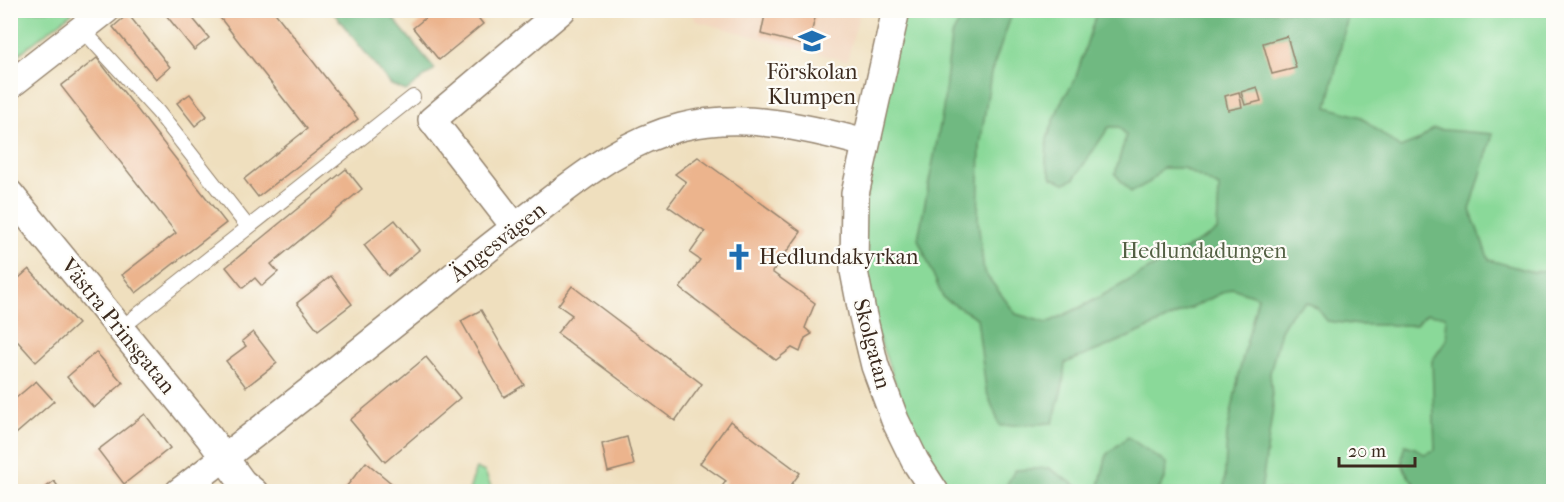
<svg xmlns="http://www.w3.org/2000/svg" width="1564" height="502" font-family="'IM FELL French Canon',serif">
<rect width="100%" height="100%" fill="#fdfcf7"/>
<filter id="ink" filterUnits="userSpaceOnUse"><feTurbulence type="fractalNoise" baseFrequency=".0167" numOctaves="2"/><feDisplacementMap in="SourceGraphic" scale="12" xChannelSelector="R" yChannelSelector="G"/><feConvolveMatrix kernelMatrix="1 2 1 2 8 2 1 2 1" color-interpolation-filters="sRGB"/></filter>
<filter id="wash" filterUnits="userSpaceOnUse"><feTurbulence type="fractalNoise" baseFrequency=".008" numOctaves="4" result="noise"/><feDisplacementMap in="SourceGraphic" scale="24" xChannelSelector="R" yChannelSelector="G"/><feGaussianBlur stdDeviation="1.35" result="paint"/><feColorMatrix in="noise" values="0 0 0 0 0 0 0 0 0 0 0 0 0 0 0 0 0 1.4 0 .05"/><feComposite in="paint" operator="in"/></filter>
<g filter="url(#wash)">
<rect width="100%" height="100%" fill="#efdfbe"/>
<!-- built -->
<path fill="#f2d5bd" d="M690 11H860L847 61 696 21Z"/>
<!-- green -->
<g fill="#8ad999" stroke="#62825c" stroke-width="1.5">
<path d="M69 10 72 13 11 60V11Z"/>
<path d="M896 11H1553V491H935L854 271Z"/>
<path d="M476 468 485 472 493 491H469Z"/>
</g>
<!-- forest -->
<g fill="#6fb981" stroke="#557250" stroke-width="1.5">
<path d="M332 11H387L435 69 406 91 391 85Z"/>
<path d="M965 11H1013L991 73 980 146 978 220 984 272 1016 314 1047 323 1087 304 1217 231 1219 187 1183 168H1162L1150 182 1131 192 1115 174 1126 135 1119 127H1109L1074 179 1065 183 1052 178 1046 163 1047 139 1061 102 1075 80 1097 11H1349L1327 107 1361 117 1400 148 1418 141 1433 129 1493 134 1470 210 1489 260 1533 272 1553 269V491L1422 492 1419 490C1407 475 1397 465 1405 445L1415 448 1424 454 1435 450 1432 361 1447 339 1445 316 1427 314 1415 325H1359L1327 321 1318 309 1307 302 1291 313 1281 330 1270 373 1273 408 1261 491H1224L1227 434 1240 369 1258 297 1232 288C1177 315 1122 342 1065 363L1063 384 1053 423 1000 426 986 390 977 318 943 298 918 239 943 110 951 37Z"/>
<path d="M1128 437 1166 463 1165 479 1158 491H1003L1015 470 1049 468 1078 487 1098 490 1107 454Z"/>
</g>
<g id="blocks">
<!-- building -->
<g fill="#ecb48d">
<path d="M162 10H186L209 38 194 50Z"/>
<path d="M214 10H273L358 119 258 197 244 179 307 129Z"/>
<path d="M435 10H482L476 15 483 24 439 60 413 28Z"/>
<path d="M766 10H817L808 46 761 34Z"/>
<path d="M128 14 170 67 156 79 113 27Z"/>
<path d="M1287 36 1296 68 1272 74 1263 43Z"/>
<path d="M97 58 226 223 136 293 122 275 176 233 61 86Z"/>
<path d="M1257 87 1261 101 1245 105 1241 92Z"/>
<path d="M1239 92 1242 107 1228 110 1225 96Z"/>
<path d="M190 94 207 116 195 126 177 103Z"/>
<path d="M698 157 801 232 772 272 815 303 805 328 812 334 805 338 800 352 792 348 776 360 680 288 700 260 690 253 705 232 668 206 686 182 675 174Z"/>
<path d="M346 169 362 189 271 264 278 272 262 286 255 278 243 288 226 267Z"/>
<path d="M395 220 419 250 388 276 364 245Z"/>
<path d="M29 269 78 324 36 362 10 333V286Z"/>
<path d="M331 276 352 304 318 330 297 303Z"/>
<path d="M572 286 702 384 675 421 557 333 572 315 558 305Z"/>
<path d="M481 310 524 385 504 397 461 321Z"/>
<path d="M253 332 277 363 246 387 226 361 246 346 242 341Z"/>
<path d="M96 352 123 383 94 408 67 377Z"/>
<path d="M426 357 460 398 385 462 350 420Z"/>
<path d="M36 381 54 401 10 439V403Z"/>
<path d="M145 414 170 448 124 484 98 450Z"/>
<path d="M730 421 800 473 786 492H718L726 481 700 463Z"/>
<path d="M627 437 634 465 608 472 602 444Z"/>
<path d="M366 462 402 492H342Z"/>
<path d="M54 481 62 492H40Z"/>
</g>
</g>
</g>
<g filter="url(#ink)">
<use href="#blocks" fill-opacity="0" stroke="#95846e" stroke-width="1.5"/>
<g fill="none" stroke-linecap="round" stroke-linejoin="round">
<defs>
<g id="lane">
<path d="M82 29 158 112 248 227"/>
<path d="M120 329 413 97"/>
</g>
<g id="street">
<path d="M896 10 855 194 854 271 862 312 875 366 895 420 915 461 935 492"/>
<path d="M10 85 106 10"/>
<path d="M10 194 209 437 242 482 254 492"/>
<path d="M515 227 432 120 562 10"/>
<path d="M179 492C269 424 357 354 444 284 477 257 510 231 544 205 587 172 628 140 681 127 742 112 806 127 865 143"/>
</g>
</defs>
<!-- lane casing -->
<use href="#lane" stroke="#95846e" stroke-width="16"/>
<!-- street casing -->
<use href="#street" stroke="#95846e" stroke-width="30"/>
<!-- lane -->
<use href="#lane" stroke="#fff" stroke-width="14"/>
<!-- street -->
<use href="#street" stroke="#fff" stroke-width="27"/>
</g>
</g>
<!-- icons -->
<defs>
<symbol id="school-bare" viewBox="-9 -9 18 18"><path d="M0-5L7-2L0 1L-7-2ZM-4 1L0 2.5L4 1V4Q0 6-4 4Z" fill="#1f6fb2" stroke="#fdfcf7" stroke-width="2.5" paint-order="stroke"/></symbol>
<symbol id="church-bare" viewBox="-9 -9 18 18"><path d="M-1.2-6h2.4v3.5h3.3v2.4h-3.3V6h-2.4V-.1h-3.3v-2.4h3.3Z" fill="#1f6fb2" stroke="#fdfcf7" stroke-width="2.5" paint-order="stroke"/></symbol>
</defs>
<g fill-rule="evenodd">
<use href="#school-bare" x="793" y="22" width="38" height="38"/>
<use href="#church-bare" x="720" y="238" width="38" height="38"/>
</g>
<g text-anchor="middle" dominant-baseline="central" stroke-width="4.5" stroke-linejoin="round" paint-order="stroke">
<!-- poi labels -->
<g font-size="22" fill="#3b2a1e" stroke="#fdfcf7">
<text x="812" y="72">Förskolan<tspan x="812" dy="25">Klumpen</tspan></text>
<text x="759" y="257" text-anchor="start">Hedlundakyrkan</text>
</g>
<!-- street labels -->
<g font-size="22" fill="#3b2a1e" stroke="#fdfcf7">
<text transform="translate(498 242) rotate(-38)">Ängesvägen</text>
<text transform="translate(118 326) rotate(51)">Västra Prinsgatan</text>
<text transform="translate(872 344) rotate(75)">Skolgatan</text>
</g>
<!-- park labels -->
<g font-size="22" fill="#535f43" stroke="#fdfcf7">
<text x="1204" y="251">Hedlundadungen</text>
</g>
</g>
<!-- margin -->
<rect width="1564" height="502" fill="none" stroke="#fdfcf7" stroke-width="36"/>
<!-- scale -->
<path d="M1339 457v9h76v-9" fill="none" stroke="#3b2a1e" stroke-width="3"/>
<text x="1348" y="457" font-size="18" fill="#3b2a1e" stroke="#fdfcf7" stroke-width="4.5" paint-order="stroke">20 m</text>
</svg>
